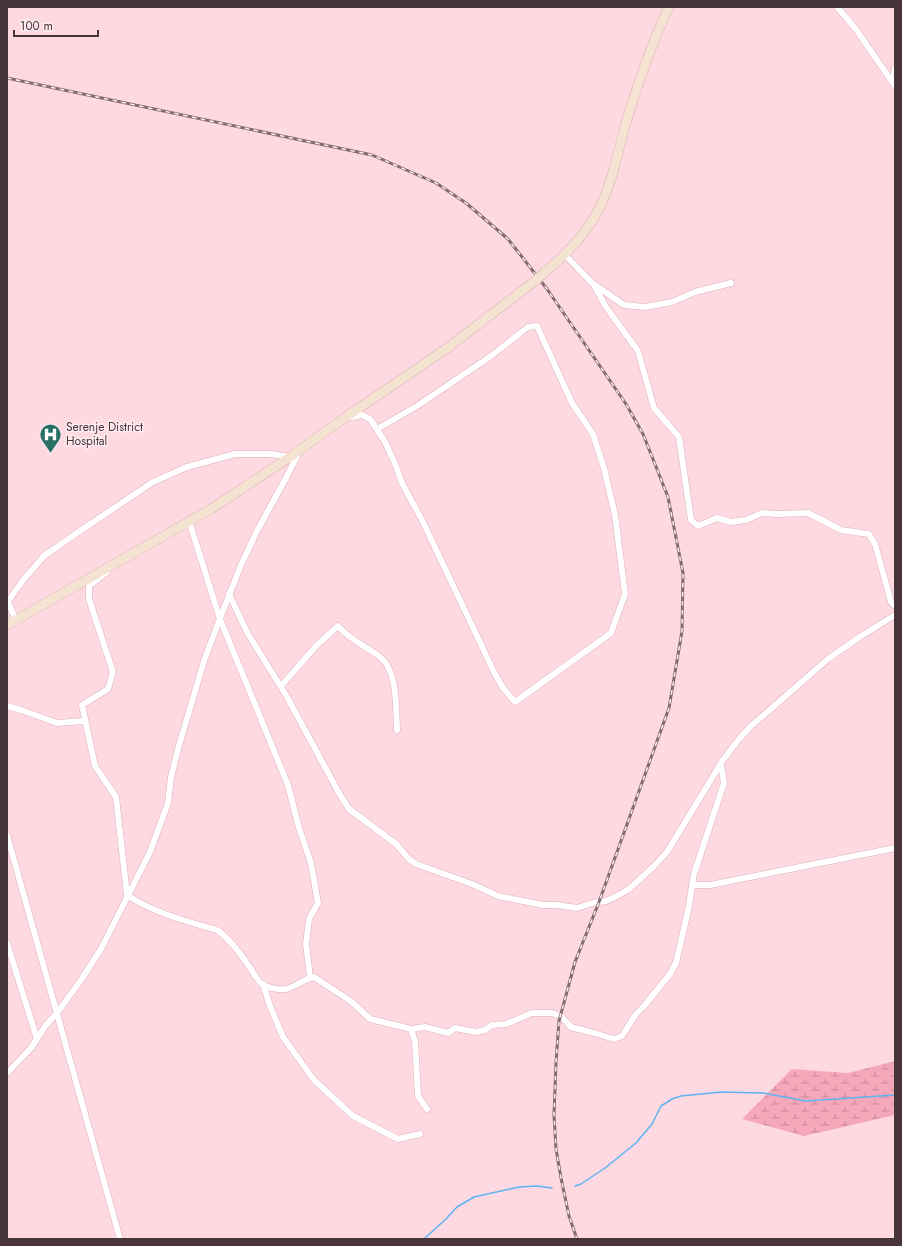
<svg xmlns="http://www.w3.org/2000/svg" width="902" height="1246" font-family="Jost,sans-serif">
<defs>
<pattern id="wetland-marsh" width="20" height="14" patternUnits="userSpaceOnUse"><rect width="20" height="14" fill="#f6a8bb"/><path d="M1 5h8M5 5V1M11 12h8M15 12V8" fill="none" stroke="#c98a99"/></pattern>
</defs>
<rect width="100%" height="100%" fill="#fed9e1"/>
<!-- wetland -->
<path fill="url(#wetland-marsh)" d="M895 1061V1115L804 1136 742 1119 792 1069 848 1073Z"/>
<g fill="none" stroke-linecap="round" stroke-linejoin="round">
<!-- stream -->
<g stroke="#5eb3f2" stroke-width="1.5">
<path d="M575 1186 581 1184 605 1168 636 1143 652 1124 661 1106 672 1099 681 1096 721 1092 763 1093 806 1101 895 1095"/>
<path d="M424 1239 446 1219 457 1207 474 1197 519 1187 537 1186 552 1188"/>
</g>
<defs>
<g id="street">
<path d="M837 7 855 28 895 86"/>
<path d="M893 81 895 68"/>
<path d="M565 255 594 285 606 307 638 351 654 408 679 437 691 520 698 526 717 518 731 522 746 520 762 513 777 514 808 513 841 530 869 534 875 544 891 602 895 606"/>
<path d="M595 285 624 305 645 307 672 302 695 292 731 283"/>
<path d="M346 418 362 415 370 419 384 440 394 461 402 483 423 522 494 672 503 688 515 702 611 633 625 594 615 515 604 468 593 434 572 403 537 326 528 327 491 356 417 406 377 429"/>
<path d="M189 521 220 619 288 785 299 828 311 863 318 903 309 919 306 944 310 977"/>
<path d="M107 572 89 586V599L113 672 108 689 82 705 95 766 116 797 127 895C154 913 186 921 217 930 231 940 241 955 251 969 254 974 257 980 262 984 268 988 279 990 286 989 296 987 303 979 314 977L352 1002 370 1019 411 1029 415 1041 418 1096 427 1109"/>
<path d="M229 594 248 634 286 695 339 793 349 809 396 844 409 859 416 864 472 884 498 896 543 905H556L577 908 592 903 606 901 617 896 629 889 653 867 667 852 723 760 739 739 751 726 828 659 861 636 895 615"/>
<path d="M7 600 16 620"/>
<path d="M8 601 24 579 44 556 77 533 153 482 187 467 235 454H271L290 457"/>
<path d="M281 686 317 645 338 626C352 642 365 645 380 657 398 671 396 709 397 730"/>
<path d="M7 706 21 710 57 723 85 721"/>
<path d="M7 835 120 1239"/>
<path d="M692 885H710L895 848"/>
<path d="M7 943 37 1039"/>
<path d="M263 984 270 1006 283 1037 314 1080 353 1116 398 1139 420 1134"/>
<path d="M411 1029 425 1027 448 1033 455 1028 476 1032 485 1030 492 1025 506 1024 532 1013H552L561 1016 571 1027 594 1033 614 1039 622 1036 636 1014 645 1005 670 974 676 963 688 911 694 874 724 783 721 765"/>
<path d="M7 1073 31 1048 46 1025 57 1013 81 980 101 949 150 852 168 803 171 777 178 749 204 661 217 626 241 565 257 531 287 476 299 452"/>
</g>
<g id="secondary">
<path d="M545 272C567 254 587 233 600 207 612 182 618 153 625 126 637 86 651 45 669 7"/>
<path d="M7 625 211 509 290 457 343 419 446 349 535 281"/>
</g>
</defs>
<!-- street casing -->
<use href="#street" stroke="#dcb0ba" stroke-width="7"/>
<!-- secondary casing -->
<use href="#secondary" stroke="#dcb0ba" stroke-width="10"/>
<!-- street -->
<use href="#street" stroke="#fff" stroke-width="6"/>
<!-- secondary -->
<use href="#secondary" stroke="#f5e3d2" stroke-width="9"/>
<defs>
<path id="rail" d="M7 78 372 155 436 183 466 203 508 239 547 289 626 404 643 434 668 497 683 573 682 631 669 708 599 902 575 962 559 1021 556 1062 554 1115 556 1149 561 1178 569 1216 577 1239"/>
</defs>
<!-- rail casing -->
<use href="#rail" stroke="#836b70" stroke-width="3"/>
<!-- rail -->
<use href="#rail" stroke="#ffecf0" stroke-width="1.5" stroke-dasharray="4.5" stroke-linecap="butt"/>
<defs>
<path id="secondary-bridge" d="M535 281 545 272"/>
</defs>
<!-- secondary-bridge casing -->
<use href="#secondary-bridge" stroke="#dcb0ba" stroke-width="10" stroke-linecap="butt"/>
<!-- secondary-bridge -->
<use href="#secondary-bridge" stroke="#f5e3d2" stroke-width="9"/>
</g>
<!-- icons -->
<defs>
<symbol id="hospital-pin" viewBox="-11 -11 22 30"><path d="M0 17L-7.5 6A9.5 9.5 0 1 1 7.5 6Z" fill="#297067" stroke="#ffecf0"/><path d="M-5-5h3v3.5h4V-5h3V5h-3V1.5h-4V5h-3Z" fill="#fff"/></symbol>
</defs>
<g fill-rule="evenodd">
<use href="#hospital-pin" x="38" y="422" width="25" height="34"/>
</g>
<g text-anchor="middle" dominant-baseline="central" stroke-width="3" stroke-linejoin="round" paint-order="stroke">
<!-- poi labels -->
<g font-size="12" fill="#473539" stroke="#ffecf0" text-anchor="start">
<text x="66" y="427">Serenje District<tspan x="66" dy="14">Hospital</tspan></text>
</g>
</g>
<!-- border -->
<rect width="902" height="1246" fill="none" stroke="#473539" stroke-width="16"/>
<!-- scale -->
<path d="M14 30v6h84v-6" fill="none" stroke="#473539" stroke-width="2"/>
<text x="20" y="30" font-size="12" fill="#473539" stroke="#ffecf0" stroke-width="3" paint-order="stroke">100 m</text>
</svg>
